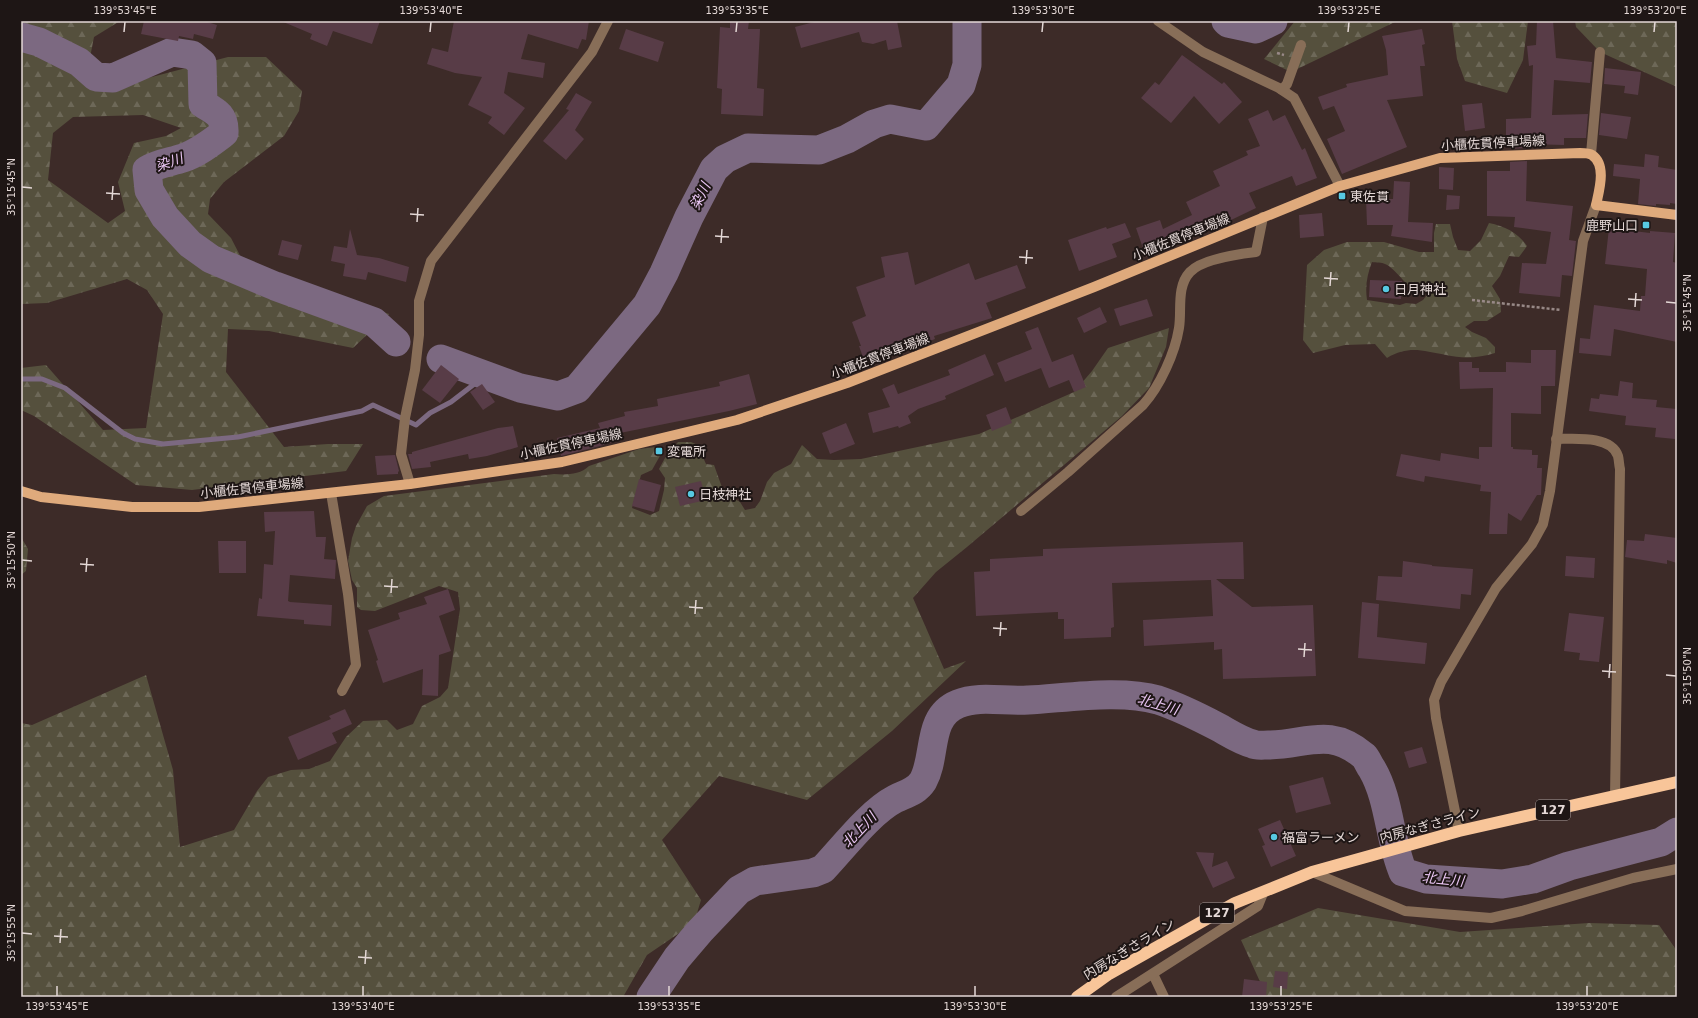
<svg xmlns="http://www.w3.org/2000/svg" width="1698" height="1018" font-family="'DejaVu Sans','Noto Sans JP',sans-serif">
<defs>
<pattern id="forest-firs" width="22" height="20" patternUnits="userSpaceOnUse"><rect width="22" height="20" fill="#55503d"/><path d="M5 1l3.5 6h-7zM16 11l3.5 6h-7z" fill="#6d6858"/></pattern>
</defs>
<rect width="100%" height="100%" fill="#3d2b28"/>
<!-- forest -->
<g fill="url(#forest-firs)" fill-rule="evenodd">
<path d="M21 21H120L94 37 85 83 106 89 228 57H266L302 91 299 111 284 136 224 182 210 199 208 214 231 238 261 296 317 289 389 314 353 348 269 331 228 329 226 372 284 447 328 444H363L346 471 192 490 136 485 34 416 21 410V368L46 365 103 430 146 428 163 314 147 290 127 279 47 303 21 304ZM143 115 181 128 166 136 134 143 118 182 125 211 108 223 48 180 53 133 73 117Z"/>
<path d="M1295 21H1397L1291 72 1264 59Z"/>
<path d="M1452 21H1528L1523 60 1507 93 1465 81 1457 59Z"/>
<path d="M1575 21H1677V87L1600 52 1576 27Z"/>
<path d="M1489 223C1505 226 1518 233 1527 246L1519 257 1509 256 1500 276 1492 286 1500 299 1501 312 1487 321H1474L1465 327 1472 332 1486 338 1495 347V353C1479 358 1463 359 1446 355 1423 351 1409 345 1387 358L1375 344 1345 345 1313 353 1303 340 1307 265 1324 250 1347 242H1384L1419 252H1434V233L1436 224H1450L1453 237 1458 250 1470 251 1481 240ZM1372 262C1376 263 1382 262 1385 264 1391 265 1406 284 1412 289L1424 288 1428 294 1423 300 1416 304 1406 303 1400 305 1367 300C1365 286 1367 275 1372 262Z"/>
<path d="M1169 328 1166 347 1149 388 1122 416 967 547 936 572 913 598 944 669 966 661 892 731 807 800 719 776 662 840 701 900 694 923 647 955 623 997H21V723L32 725 146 675 173 770 180 847 234 830 257 791 268 777 291 770 309 769 330 761 346 737 363 721 387 720 397 730 413 724 422 706 440 697 448 688 460 609 458 592 439 586 375 611 361 610 357 607V588L352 580 348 561 352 538 356 526 367 506 384 496 554 474C565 475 580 475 589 466L639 449 656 447 661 454 652 470 641 475 632 508 650 515 659 511 664 490 665 478 659 469 665 458 678 442H691L700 446 701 453 706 464 714 465 724 493 740 502 745 510 755 508 760 501 767 482 774 473 791 464 802 445 817 459 834 460 861 459 979 434 1074 392 1092 371 1108 348Z"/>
<path d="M21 537 28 549 26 571 21 575Z"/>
<path d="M1318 908 1460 932 1589 923 1659 925 1677 951V997H1267L1241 940Z"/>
</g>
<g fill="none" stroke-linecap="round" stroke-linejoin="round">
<!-- stream -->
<path stroke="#7c6981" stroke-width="5" d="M21 379H42L65 388 123 433 135 439 163 444 238 437 362 411 373 405 416 425 430 413 451 402 486 375"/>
<!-- river -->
<g stroke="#7c6981" stroke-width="29">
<path d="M1226 21 1228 23 1256 29 1273 21"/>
<path d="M21 37 39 42 79 62 96 77 113 78 172 52 192 55 202 63 203 104C217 112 225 116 224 133 212 142 198 153 183 158 171 162 159 163 147 170L149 190 165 217 190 244 211 259 275 286 374 322 396 342"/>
<path d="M441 359 520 388 558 396 577 389 647 305 664 273 689 217 714 169 725 159 748 148 819 150 847 139 874 124 890 119 926 126 961 85 967 65V21"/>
<path d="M651 997 677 958 700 931 739 890 755 881 813 873 823 869C843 848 870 812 895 799 905 794 916 792 923 781 937 756 926 717 958 704 979 695 1006 702 1028 700 1066 698 1121 689 1158 700 1179 707 1199 717 1218 727 1229 733 1241 741 1253 744 1257 746 1263 745 1268 745 1306 745 1329 726 1364 756 1367 759 1369 765 1372 769 1390 800 1389 839 1403 872L1426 879 1502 884 1533 879 1569 866 1661 842 1677 832"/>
</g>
</g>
<!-- building -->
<g fill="#583c47">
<path d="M144 21H204L217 25 213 39 194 34 193 39 179 36 178 41 141 34Z"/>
<path d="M281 21H380L372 44 333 31 327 46 310 39 312 34Z"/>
<path d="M454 21H589L586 40 582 39 578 49 528 34 521 59 545 63 543 78 508 72 504 93 525 108 504 135 488 123 492 117 468 105 482 77 455 73 427 64 432 48 448 52Z"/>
<path d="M730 21H749L748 29H760L757 88 764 89 763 116 721 114 722 89 717 88 720 27 730 28Z"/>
<path d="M818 21H897L902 47 888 50 886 40 873 44 862 42 859 32 801 48 795 27Z"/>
<path d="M1537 21H1553L1556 58 1592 62 1590 83 1554 80 1552 115 1588 114 1586 138H1564V145L1527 144V148L1510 149V139H1506V119L1531 118 1533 65 1529 66 1527 46 1536 45Z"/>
<path d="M626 29 664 42 658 62 619 49Z"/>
<path d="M1422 29 1425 44 1422 45 1425 66H1420L1423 96 1387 100 1407 147 1342 174 1327 139 1345 131 1334 106 1323 110 1318 97 1347 87 1346 84 1388 75 1386 50 1382 36Z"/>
<path d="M1182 55 1222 84 1224 82 1242 102 1219 124 1194 96 1171 123 1141 98 1155 82 1159 85Z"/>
<path d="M1605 68 1641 72 1638 95 1624 93 1625 86 1604 84Z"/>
<path d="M576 93 592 102 575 130 584 139 566 160 543 141 569 110 566 109Z"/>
<path d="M1482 103 1485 128 1465 131 1462 105Z"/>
<path d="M1268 110 1273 121 1285 115 1302 150 1305 148 1317 178 1296 186 1292 176 1249 193 1256 208 1229 221 1226 215 1193 230 1195 233 1169 245 1170 249 1146 257 1136 228 1160 220 1163 229 1192 215 1186 202 1220 186 1213 171 1248 155 1246 151 1260 146 1248 119Z"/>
<path d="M1601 113 1631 117 1627 139 1599 135Z"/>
<path d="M1645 154 1659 156 1658 167 1677 170V204L1670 203V205L1656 204V206L1638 204 1640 179 1613 176 1614 164 1644 167Z"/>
<path d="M1527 161 1526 201 1573 206 1569 240 1576 241 1572 276 1562 275 1560 297 1519 293 1522 263 1546 264 1551 232 1514 227 1515 217 1487 216V171H1510V162Z"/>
<path d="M1439 167 1454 168 1453 190 1439 189Z"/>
<path d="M1394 181 1410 182 1408 222 1433 223 1432 242 1391 236 1393 225H1367L1366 199H1393Z"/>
<path d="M1447 195 1460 196 1459 209 1446 210Z"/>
<path d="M1322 213 1324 236 1300 238 1299 215Z"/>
<path d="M1125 223 1131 237 1112 244 1117 257 1079 271 1068 240 1106 227 1107 229Z"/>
<path d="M1609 228 1650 233V231L1675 233 1673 262 1677 263V342L1614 329 1611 356 1579 353 1580 338 1590 339 1594 305 1640 311 1641 296H1645L1647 269 1605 264Z"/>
<path d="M350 229 357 255 379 258 409 267 406 282 368 272 366 280 343 276 345 264 331 261 334 246 347 248Z"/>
<path d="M282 240 302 245 298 260 278 255Z"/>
<path d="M908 252 915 285 969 263 975 280 1017 265 1026 288 986 303 992 318 934 336 935 339 866 366 859 346H861L852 322 866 316 856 287 885 277 881 257Z"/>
<path d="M1370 280 1402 281 1401 299 1369 297Z"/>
<path d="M1147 299 1153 316 1120 326 1114 309Z"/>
<path d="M1100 307 1107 322 1084 333 1077 318Z"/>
<path d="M1038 327 1052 362 1073 354 1086 387 1074 392 1069 380 1049 388 1041 368 1005 382 997 363 1032 349 1025 332Z"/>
<path d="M1531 350H1556L1555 386H1541V414L1511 413V447H1513V449L1532 450V455H1538L1537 468H1542L1541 495H1537L1521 521 1508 513 1507 534H1489L1491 492 1480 491 1481 485 1425 476 1424 482 1396 476 1401 454 1440 461 1441 453 1479 459V447H1492L1493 388 1460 389 1459 362H1472V368H1479V372H1506V362L1531 363Z"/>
<path d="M985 354 994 375 945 396 946 399 918 409 908 416 911 423 899 428 898 426 873 433 868 413 890 407 882 389 894 384 898 394 950 375 948 370Z"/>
<path d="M441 365 459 379 440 403 422 390Z"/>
<path d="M749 374 757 404 729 411 620 433 622 439 600 446 561 456 557 438 600 428 598 423 625 416 624 412 658 406 657 399 720 386 719 382Z"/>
<path d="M1620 381 1633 383 1632 398 1657 400 1656 407 1677 409 1675 439 1655 437 1656 428 1625 425 1626 416 1589 411 1591 398 1599 399 1600 394 1618 396Z"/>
<path d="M482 384 495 402 483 410 470 392Z"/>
<path d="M1006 407 1012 423 992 431 986 415Z"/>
<path d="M846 423 855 444 830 454 822 433Z"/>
<path d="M513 426 518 447 487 456 469 459 468 454 430 462 431 467 412 469 408 454H412V452L498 428Z"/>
<path d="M395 455 399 471 398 472V474L377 475 375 456Z"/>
<path d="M639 479 661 485 654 512 632 506Z"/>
<path d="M701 481 706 500 680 506 675 487Z"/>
<path d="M314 511 316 537H326L324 559 336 560 335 579 290 575 288 601 290 602 332 605 331 626 304 624V620L257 616 259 598 262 599 264 564 273 565 275 531 265 532 264 512Z"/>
<path d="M1645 534 1677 538V563L1667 560V564L1625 557 1627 540 1644 541Z"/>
<path d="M218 541H246V573H219Z"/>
<path d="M1243 542 1244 579H1216L1252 607 1313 605 1316 676 1223 679 1222 649 1214 650V642L1144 646 1143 620 1213 616 1211 580 1112 583 1114 627 1111 628V637L1064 639V619H1058V612L976 616 974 572 990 571V559L1043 556V549Z"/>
<path d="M1566 556 1595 558 1594 578 1565 576Z"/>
<path d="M1403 561 1432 565V566L1473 569 1471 595 1461 594 1460 609 1376 600 1378 576 1402 577Z"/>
<path d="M448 589 455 610 439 616 451 651 439 655 438 696 422 695 423 669 383 683 376 661 378 660 368 630 400 619 398 613 427 604 424 597Z"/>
<path d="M1362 602 1379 604 1377 637 1427 643 1425 664 1358 658Z"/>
<path d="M1569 613 1604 617 1599 662 1579 660 1580 653 1564 651Z"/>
<path d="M345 709 352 724 332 733 337 743 298 760 288 737 331 719 329 716Z"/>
<path d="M1422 747 1427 763 1409 768 1404 752Z"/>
<path d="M1323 777 1331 804 1296 813 1289 786Z"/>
<path d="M1280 820 1296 856 1271 867 1262 846 1265 845 1258 829Z"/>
<path d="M1196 852 1214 853 1212 867 1227 861 1235 878 1213 888Z"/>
<path d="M1275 971 1288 972 1287 989 1273 987Z"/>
<path d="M1244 979 1267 982 1266 997H1242Z"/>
</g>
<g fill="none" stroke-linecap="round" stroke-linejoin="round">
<!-- path -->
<g stroke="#988987" stroke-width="2.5" stroke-dasharray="3 2" stroke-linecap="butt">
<path d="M1277 53 1284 55"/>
<path d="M1472 300 1561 310"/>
</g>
<!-- minor -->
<g stroke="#886e58" stroke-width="10">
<path d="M1158 21 1203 52 1279 88 1294 98 1340 186"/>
<path d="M1282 90 1287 84 1301 45"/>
<path d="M1591 154 1600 52"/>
<path d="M1556 439C1574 439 1611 435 1618 456 1619 460 1619 465 1620 469L1615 796"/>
<path d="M410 484 401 454 405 418 415 370 419 335V301L431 261 592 52 608 21"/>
<path d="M331 493 348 594 356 665 342 691"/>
<path d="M1021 511 1068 472 1143 405C1160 386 1175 353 1179 328 1182 310 1176 287 1190 272 1202 259 1239 254 1256 252L1263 217"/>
<path d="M1459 831 1436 718 1434 700 1441 682 1496 588 1532 544 1543 524 1550 491 1583 241 1596 205"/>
<path d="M1312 872 1405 911 1491 918 1522 911 1633 878 1677 869"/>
<path d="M1153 974 1164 997"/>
<path d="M1116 997 1258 906 1264 891"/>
</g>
<!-- major -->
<path stroke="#dfaa7c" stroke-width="10" d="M21 491 41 497 132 507H199L410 484 562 462 737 420 847 383 1094 287 1340 186 1440 158 1580 153C1584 153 1589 153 1592 155 1607 165 1599 191 1596 205L1677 215"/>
<!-- highway -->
<path stroke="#f8c599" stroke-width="12" d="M1077 997 1109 974 1235 903 1312 872 1459 831 1677 782"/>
</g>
<!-- ticks -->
<path fill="none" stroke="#e4d8d6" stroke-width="1.5" d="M124 32 125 22M430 32 431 22M736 32 737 22M1042 32 1043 22M1348 32 1349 22M1654 32 1655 22M22 187 32 188M106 193 120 194M112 200 113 186M410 214 424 215M417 222 418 208M715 236 729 237M721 243 722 229M1019 257 1033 258M1026 264 1027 250M1324 278 1338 279M1330 286 1331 272M1628 299 1642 300M1666 302 1676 303M1635 307 1636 293M22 560 32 561M80 564 94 565M86 572 87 558M384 586 398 587M391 593 392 579M689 607 703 608M695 614 696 600M993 628 1007 629M1000 636 1001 622M1298 649 1312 650M1304 657 1305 643M1602 671 1616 672M1666 675 1676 676M1609 678 1610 664M22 933 32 934M54 936 68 937M60 943 61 929M358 957 372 958M365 964 366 950M57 996V986M363 996V986M669 996V986M975 996V986M1281 996V986M1587 996V986"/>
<!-- markers -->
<g fill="#57c9e2" stroke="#1e1615" stroke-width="1.5">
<rect x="1338" y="192" width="8" height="8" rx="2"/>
<rect x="1642" y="221" width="8" height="8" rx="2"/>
<circle cx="1386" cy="289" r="4"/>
<rect x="655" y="447" width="8" height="8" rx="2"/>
<circle cx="691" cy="494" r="4"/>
<circle cx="1274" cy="837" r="4"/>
</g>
<g text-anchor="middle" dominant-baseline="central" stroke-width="4" stroke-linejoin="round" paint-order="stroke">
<!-- shield labels -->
<g fill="#1e1615" stroke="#a99e9c" stroke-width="1">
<rect x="1536" y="800" width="34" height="20" rx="3"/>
<rect x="1200" y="903" width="34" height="20" rx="3"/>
</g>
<g font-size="12" font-weight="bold" fill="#e4d8d6">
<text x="1553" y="810">127</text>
<text x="1217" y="913">127</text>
</g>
<!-- street labels -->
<g font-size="13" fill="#e4d8d6" stroke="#1e1615">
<text transform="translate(1493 143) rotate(-3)">小櫃佐貫停車場線</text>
<text transform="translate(1181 237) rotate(-22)">小櫃佐貫停車場線</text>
<text transform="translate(880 356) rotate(-21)">小櫃佐貫停車場線</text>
<text transform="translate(571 444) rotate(-12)">小櫃佐貫停車場線</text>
<text transform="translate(252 488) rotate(-6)">小櫃佐貫停車場線</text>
<text transform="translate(1430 825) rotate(-15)">内房なぎさライン</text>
<text transform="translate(1129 949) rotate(-31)">内房なぎさライン</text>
</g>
<!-- poi labels -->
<g font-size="13" fill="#e4d8d6" stroke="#1e1615" text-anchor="start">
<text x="1350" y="196">東佐貫</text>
<text x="1638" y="225" text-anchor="end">鹿野山口</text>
<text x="1394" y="289">日月神社</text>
<text x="667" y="451">変電所</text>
<text x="699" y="494">日枝神社</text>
<text x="1282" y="837">福富ラーメン</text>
</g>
<!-- water labels -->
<g font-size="14" font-style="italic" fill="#ebc7f5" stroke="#1e1615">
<text transform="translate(169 162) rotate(-19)">染川</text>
<text transform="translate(700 196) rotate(-64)">染川</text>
<text transform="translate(1158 704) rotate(16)">北上川</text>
<text transform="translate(859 830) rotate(-47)">北上川</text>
<text transform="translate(1443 879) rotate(6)">北上川</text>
</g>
</g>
<!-- border -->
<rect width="1698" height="1018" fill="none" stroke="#1e1615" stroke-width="44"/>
<rect x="22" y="22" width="1654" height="974" fill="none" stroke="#e4d8d6" stroke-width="1.5"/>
<g font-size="10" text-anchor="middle" fill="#e4d8d6">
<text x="125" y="14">139°53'45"E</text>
<text x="431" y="14">139°53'40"E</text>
<text x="737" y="14">139°53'35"E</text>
<text x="1043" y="14">139°53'30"E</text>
<text x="1349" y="14">139°53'25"E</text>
<text x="1655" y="14">139°53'20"E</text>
<text transform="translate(11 187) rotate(-90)" y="4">35°15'45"N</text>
<text transform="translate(1687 303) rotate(-90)" y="4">35°15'45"N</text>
<text transform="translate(11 560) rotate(-90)" y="4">35°15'50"N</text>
<text transform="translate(1687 676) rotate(-90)" y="4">35°15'50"N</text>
<text transform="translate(11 933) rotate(-90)" y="4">35°15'55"N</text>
<text x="57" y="1010">139°53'45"E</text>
<text x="363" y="1010">139°53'40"E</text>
<text x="669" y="1010">139°53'35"E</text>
<text x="975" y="1010">139°53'30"E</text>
<text x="1281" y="1010">139°53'25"E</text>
<text x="1587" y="1010">139°53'20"E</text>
</g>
</svg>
